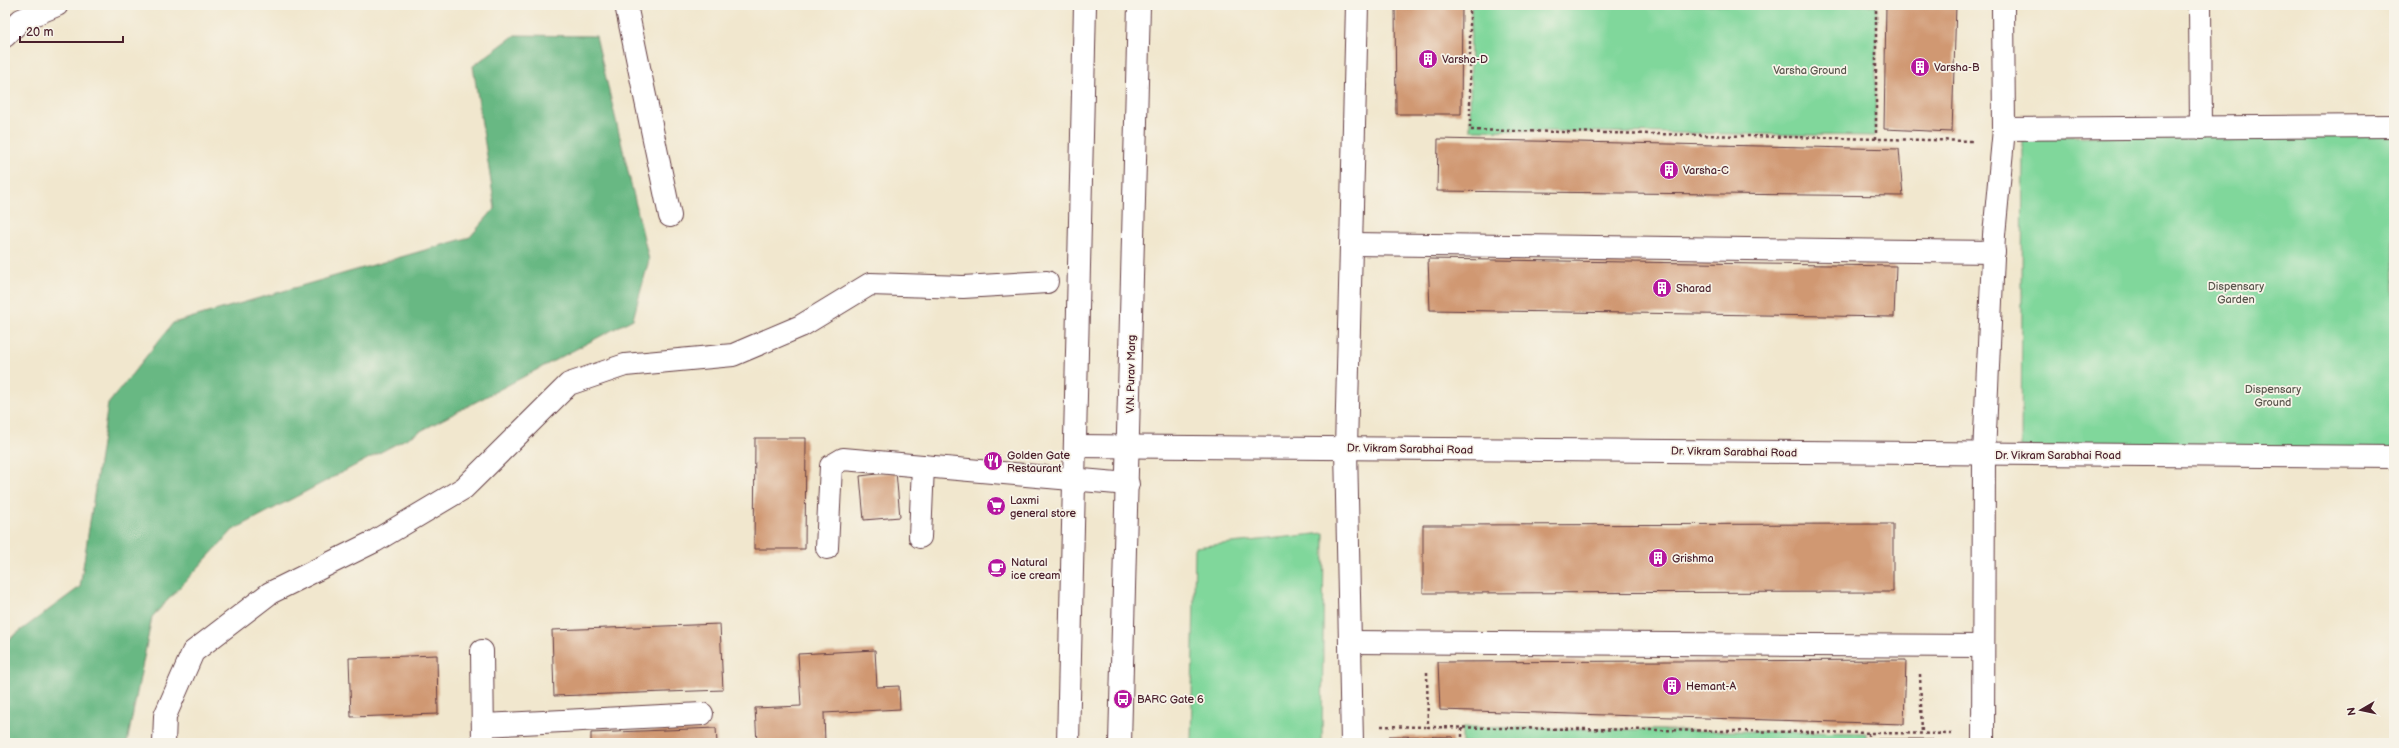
<svg xmlns="http://www.w3.org/2000/svg" width="2399" height="748" font-family="'Balsamiq Sans',sans-serif">
<rect width="100%" height="100%" fill="#f7f3e8"/>
<filter id="ink" filterUnits="userSpaceOnUse"><feTurbulence type="fractalNoise" baseFrequency=".025" numOctaves="2"/><feDisplacementMap in="SourceGraphic" scale="8" xChannelSelector="R" yChannelSelector="G"/><feConvolveMatrix kernelMatrix="1 2 1 2 8 2 1 2 1" color-interpolation-filters="sRGB"/></filter>
<filter id="wash" filterUnits="userSpaceOnUse"><feTurbulence type="fractalNoise" baseFrequency=".012" numOctaves="4" result="noise"/><feDisplacementMap in="SourceGraphic" scale="16" xChannelSelector="R" yChannelSelector="G"/><feGaussianBlur stdDeviation="0.9" result="paint"/><feColorMatrix in="noise" values="0 0 0 0 0 0 0 0 0 0 0 0 0 0 0 0 0 1.4 0 .05"/><feComposite in="paint" operator="in"/></filter>
<g filter="url(#wash)">
<rect width="100%" height="100%" fill="#f1e7ce"/>
<!-- green -->
<g fill="#80d79b" stroke="#657b63">
<path d="M1471 5H1877L1875 136 1470 130Z"/>
<path d="M2394 132V451L2021 447 2023 137Z"/>
<path d="M1324 533 1322 743H1191L1195 547Z"/>
<path d="M1462 727 1866 733V743H1462Z"/>
</g>
<!-- forest -->
<path fill="#68b883" stroke="#596c57" d="M515 35 596 36 649 260 633 319 233 530 152 617 127 743H5V642L80 587 108 404 173 323 470 237 495 208 473 66Z"/>
<g id="blocks">
<!-- building -->
<g fill="#d09872">
<path d="M1395 5H1462L1461 114H1396Z"/>
<path d="M1886 5H1956L1952 132 1884 129Z"/>
<path d="M1438 139 1899 149 1903 196 1437 191Z"/>
<path d="M1428 259 1896 266 1894 317 1430 310Z"/>
<path d="M755 438H806L805 549H754Z"/>
<path d="M896 472 900 517 864 520 860 476Z"/>
<path d="M1893 524V592L1423 593V525Z"/>
<path d="M720 624 723 690 554 696 552 630Z"/>
<path d="M875 650 877 687 899 686 900 709 824 713 825 743H757L755 708 801 706 798 654Z"/>
<path d="M437 655 438 714 351 717 349 658Z"/>
<path d="M1906 660 1904 724 1440 710 1438 662Z"/>
<path d="M716 728 717 743H591V733Z"/>
<path d="M1389 736 1453 737V743H1389Z"/>
<rect x="1878" y="739" width="54" height="4"/>
</g>
</g>
</g>
<g filter="url(#ink)">
<use href="#blocks" fill-opacity="0" stroke="#633d43" stroke-width="1"/>
<g fill="none" stroke-linecap="round" stroke-linejoin="round">
<defs>
<g id="minor">
<path d="M626 5 670 216"/>
<path d="M2200 5 2201 128"/>
<path d="M5 36 21 20 57 5"/>
<path d="M2004 129 2394 126"/>
<path d="M1352 244 1994 252"/>
<path d="M1075 446 2394 457"/>
<path d="M920 537 923 466"/>
<path d="M827 548 831 466 843 459 1128 484"/>
<path d="M1351 642 1983 646"/>
<path d="M482 651 483 743"/>
<path d="M483 725 702 714"/>
<path d="M164 743 165 716 193 652 270 593 375 541 464 488 569 384 625 365 733 355 801 326 870 284 963 287 1047 282"/>
<path d="M1068 743 1085 5"/>
<path d="M1120 743 1139 5"/>
<path d="M1352 743 1346 448 1357 5"/>
<path d="M1983 743 1984 454 1994 235 2004 129 2003 5"/>
</g>
</defs>
<!-- minor casing -->
<use href="#minor" stroke="#633d43" stroke-width="24"/>
<!-- path -->
<g stroke="#633d43" stroke-width="2.5" stroke-dasharray="3 3" stroke-linecap="butt">
<path d="M1470 5V130L1974 141"/>
<path d="M1876 139V5"/>
<path d="M1427 672 1428 727 1954 734"/>
<path d="M1920 674 1922 734"/>
<path d="M1381 726 1428 727"/>
<path d="M1868 733V743"/>
<path d="M1462 743V727"/>
</g>
<!-- minor -->
<use href="#minor" stroke="#fff" stroke-width="22"/>
</g>
</g>
<!-- icons -->
<defs>
<symbol id="building-disc" viewBox="-11 -11 22 22"><circle r="9.5" fill="#b5179e" stroke="#f7f3e8"/><path d="M-4-6H4V6H1V3H-1V6H-4ZM-2.5-4.3h1.7v1.8h-1.7ZM.8-4.3h1.7v1.8H.8ZM-2.5-1h1.7V.8h-1.7ZM.8-1h1.7V.8H.8Z" fill="#fff"/></symbol>
<symbol id="restaurant-disc" viewBox="-11 -11 22 22"><circle r="9.5" fill="#b5179e" stroke="#f7f3e8"/><path d="M-5-6h1v4h1v-4h1v4h1v-4h1v5L-1.5 .5V6h-2V.5L-5-1ZM5-6V6H3V1.5H1.5Q1.5-4 5-6Z" fill="#fff"/></symbol>
<symbol id="supermarket-disc" viewBox="-11 -11 22 22"><circle r="9.5" fill="#b5179e" stroke="#f7f3e8"/><path d="M-6-5.5h2.5l.6 2H6L4.5 2H-2.5L-4.4-4H-6ZM-1.5 3.2a1.3 1.3 0 1 0 .1 0ZM3 3.2a1.3 1.3 0 1 0 .1 0Z" fill="#fff"/></symbol>
<symbol id="cafe-disc" viewBox="-11 -11 22 22"><circle r="9.5" fill="#b5179e" stroke="#f7f3e8"/><path d="M-5.5-4.5H6V0H3Q3 3.5 0 3.5H-2.5Q-5.5 3.5-5.5 0ZM3-3.2v2h1.7v-2ZM-6 4.5H4V6H-6Z" fill="#fff"/></symbol>
<symbol id="bus-disc" viewBox="-11 -11 22 22"><circle r="9.5" fill="#b5179e" stroke="#f7f3e8"/><path d="M-5-6H5V4H4V6H2V4H-2V6H-4V4H-5ZM-3.5-4V0h7V-4ZM-3.5 1.2v1.5H-2V1.2ZM2 1.2v1.5H3.5V1.2Z" fill="#fff"/></symbol>
</defs>
<g fill-rule="evenodd">
<use href="#building-disc" x="1417" y="48" width="22" height="22"/>
<use href="#building-disc" x="1909" y="56" width="22" height="22"/>
<use href="#building-disc" x="1658" y="159" width="22" height="22"/>
<use href="#building-disc" x="1651" y="277" width="22" height="22"/>
<use href="#restaurant-disc" x="982" y="450" width="22" height="22"/>
<use href="#supermarket-disc" x="985" y="495" width="22" height="22"/>
<use href="#building-disc" x="1647" y="547" width="22" height="22"/>
<use href="#cafe-disc" x="986" y="557" width="22" height="22"/>
<use href="#building-disc" x="1661" y="675" width="22" height="22"/>
<use href="#bus-disc" x="1112" y="688" width="22" height="22"/>
</g>
<g text-anchor="middle" dominant-baseline="central" stroke-width="3.5" stroke-linejoin="round" paint-order="stroke">
<!-- poi labels -->
<g font-size="11" fill="#4a1f2b" stroke="#f7f3e8" text-anchor="start">
<text x="1442" y="59">Varsha-D</text>
<text x="1934" y="67">Varsha-B</text>
<text x="1683" y="170">Varsha-C</text>
<text x="1676" y="288">Sharad</text>
<text x="1007" y="455">Golden Gate<tspan x="1007" dy="13">Restaurant</tspan></text>
<text x="1010" y="500">Laxmi<tspan x="1010" dy="13">general store</tspan></text>
<text x="1672" y="558">Grishma</text>
<text x="1011" y="562">Natural<tspan x="1011" dy="13">ice cream</tspan></text>
<text x="1686" y="686">Hemant-A</text>
<text x="1137" y="699">BARC Gate 6</text>
</g>
<!-- park labels -->
<g font-size="11" fill="#5a564d" stroke="#f7f3e8">
<text x="1810" y="70">Varsha Ground</text>
<text x="2236" y="286">Dispensary<tspan x="2236" dy="13">Garden</tspan></text>
<text x="2273" y="389">Dispensary<tspan x="2273" dy="13">Ground</tspan></text>
</g>
<!-- street labels -->
<g font-size="11" fill="#4a1f2b" stroke="#f7f3e8">
<text transform="translate(1131 374) rotate(-89)">V.N. Purav Marg</text>
<text transform="translate(1410 449) rotate(1)">Dr. Vikram Sarabhai Road</text>
<text transform="translate(1734 452) rotate(1)">Dr. Vikram Sarabhai Road</text>
<text x="2058" y="455">Dr. Vikram Sarabhai Road</text>
</g>
</g>
<!-- margin -->
<rect width="2399" height="748" fill="none" stroke="#f7f3e8" stroke-width="20"/>
<!-- north arrow -->
<g transform="translate(2361 710) rotate(261)" stroke="#f7f3e8" stroke-width="3" paint-order="stroke">
<path d="M0-3L7 15L0 10L-7 15Z" fill="#4a1f2b"/>
<text y="-6" font-size="11" font-weight="bold" text-anchor="middle" fill="#4a1f2b">N</text>
</g>
<!-- scale -->
<path d="M20 36v6h103v-6" fill="none" stroke="#4a1f2b" stroke-width="2"/>
<text x="26" y="36" font-size="12" fill="#4a1f2b" stroke="#f7f3e8" stroke-width="3" paint-order="stroke">20 m</text>
</svg>
